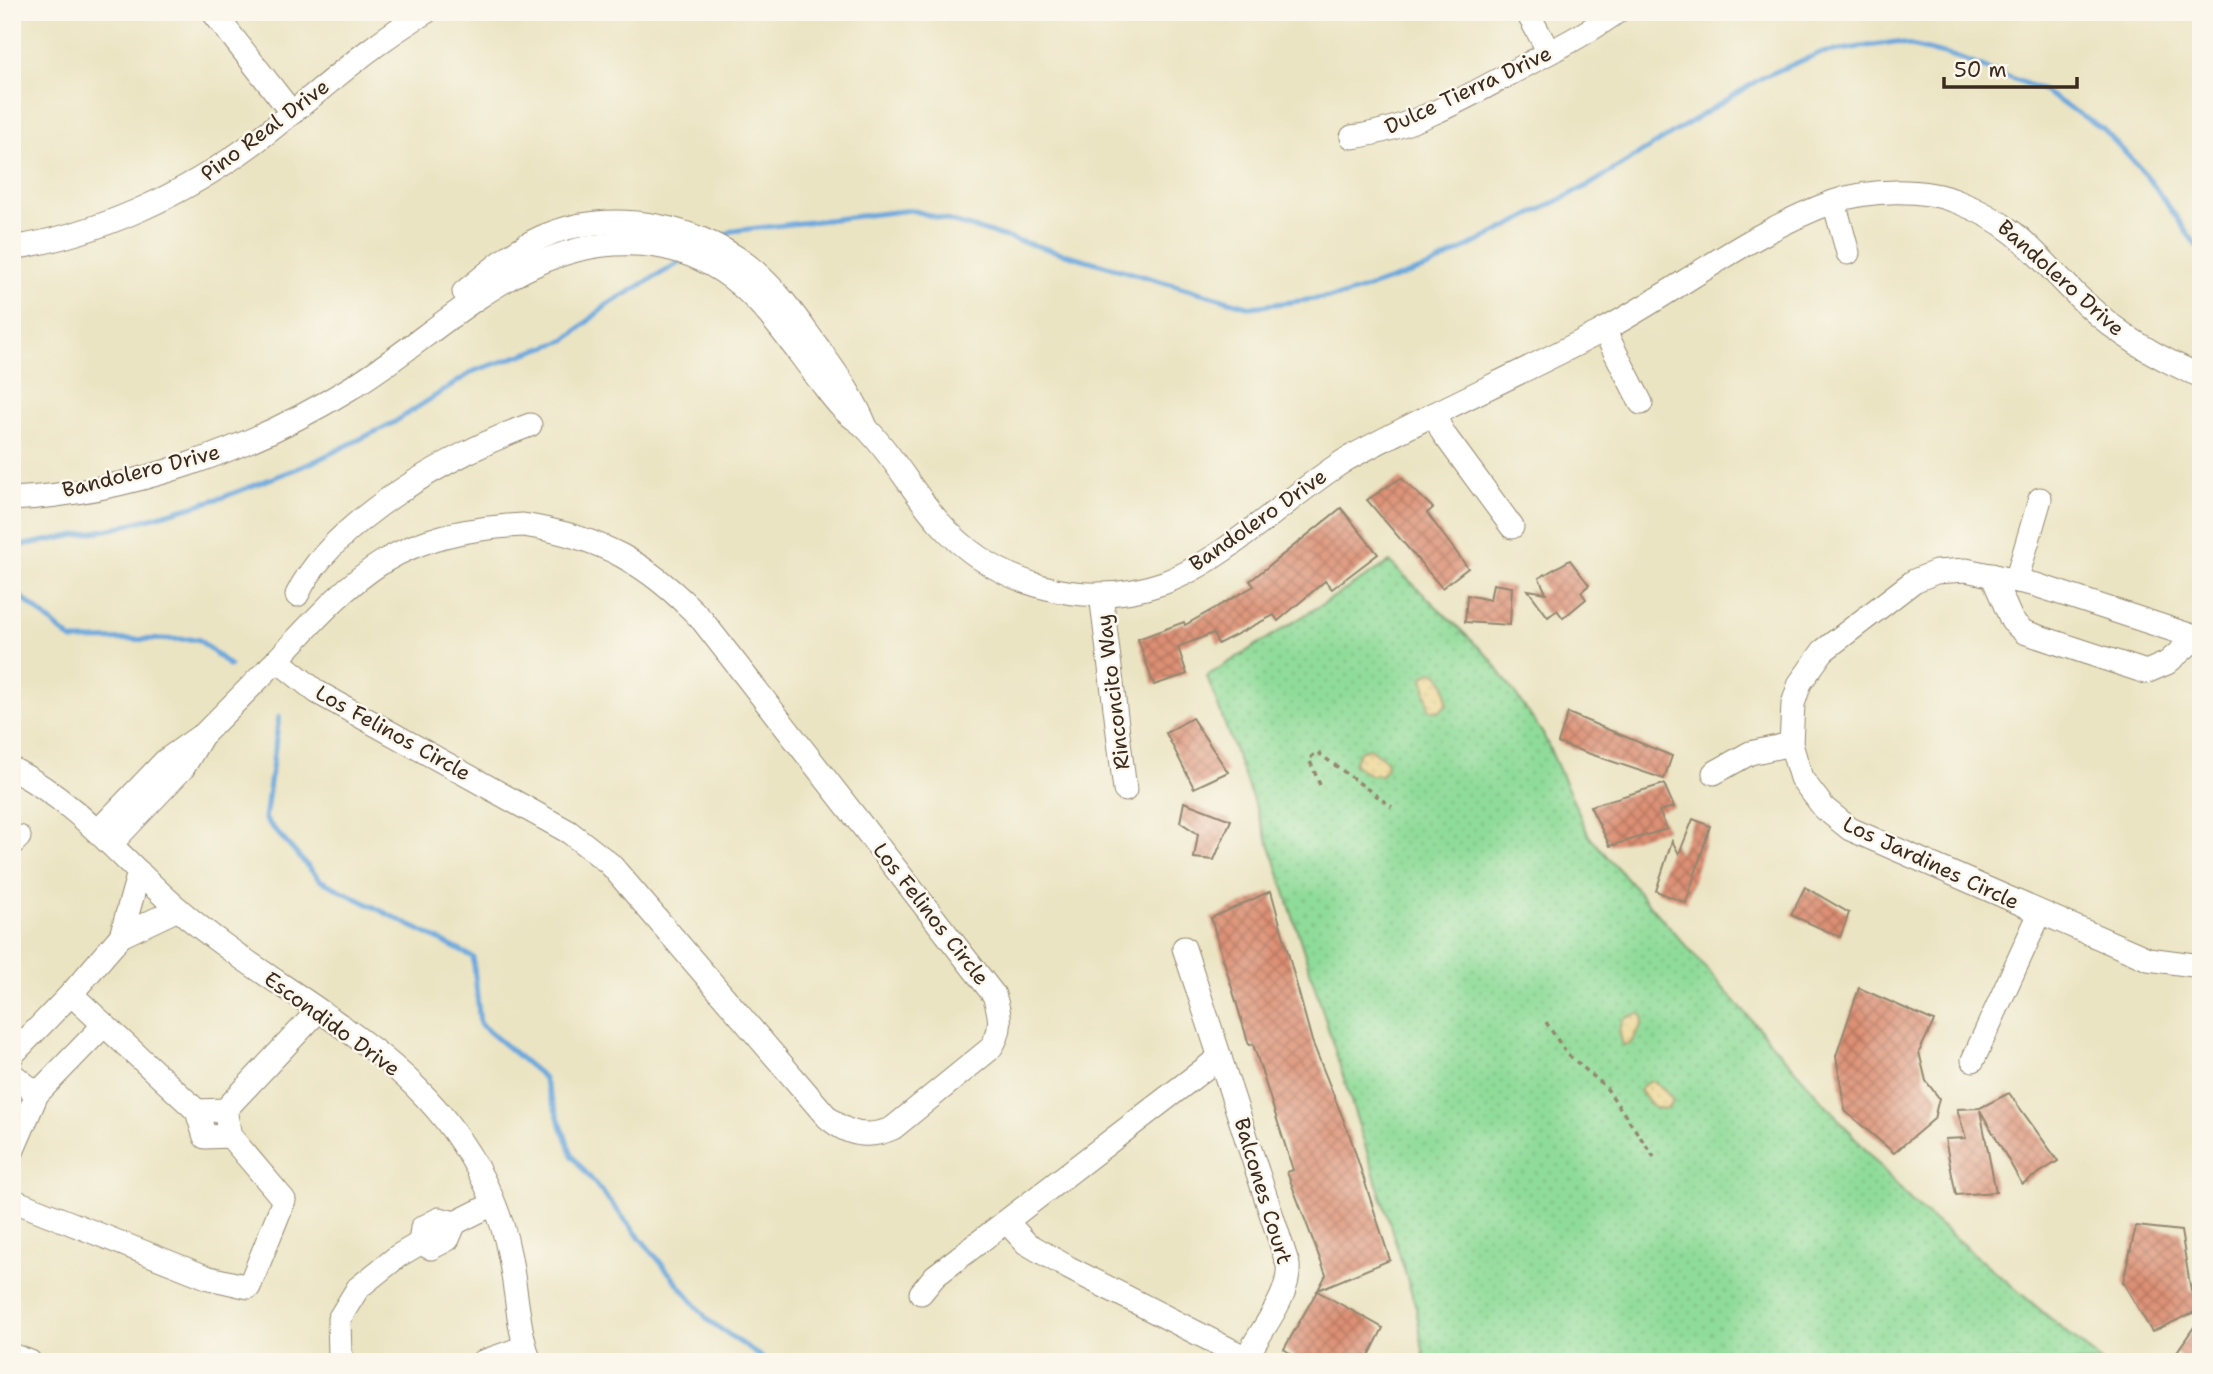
<svg xmlns="http://www.w3.org/2000/svg" width="2213" height="1374" font-family="'Shantell Sans',sans-serif">
<defs>
<pattern id="grass-dots" width="8" height="8" patternUnits="userSpaceOnUse" patternTransform="scale(1.75)"><rect width="8" height="8" fill="#8fdb99"/><path d="M2 2h.1M6 6h.1" fill="none" stroke="#7cbc83" stroke-width="1.8" stroke-linecap="round"/></pattern>
<pattern id="sand-dots" width="8" height="8" patternUnits="userSpaceOnUse" patternTransform="scale(1.75)"><rect width="8" height="8" fill="#eeda9e"/><path d="M2 2h.1M6 6h.1" fill="none" stroke="#cdbb88" stroke-width="1.8" stroke-linecap="round"/></pattern>
<pattern id="building-cross-hatch" width="8" height="8" patternUnits="userSpaceOnUse" patternTransform="scale(1.75)"><rect width="8" height="8" fill="#dc9074"/><path d="M0 0l8 8M0 8l8-8" fill="none" stroke="#b4765f"/></pattern>
</defs>
<rect width="100%" height="100%" fill="#fbf7ec"/>
<filter id="ink" filterUnits="userSpaceOnUse"><feTurbulence type="fractalNoise" baseFrequency=".0143" numOctaves="2"/><feDisplacementMap in="SourceGraphic" scale="14" xChannelSelector="R" yChannelSelector="G"/><feConvolveMatrix kernelMatrix="1 2 1 2 8 2 1 2 1" color-interpolation-filters="sRGB"/></filter>
<filter id="wash" filterUnits="userSpaceOnUse"><feTurbulence type="fractalNoise" baseFrequency=".00686" numOctaves="4" result="noise"/><feDisplacementMap in="SourceGraphic" scale="28" xChannelSelector="R" yChannelSelector="G"/><feGaussianBlur stdDeviation="1.57" result="paint"/><feColorMatrix in="noise" values="0 0 0 0 0 0 0 0 0 0 0 0 0 0 0 0 0 1.4 0 .05"/><feComposite in="paint" operator="in"/></filter>
<g filter="url(#wash)">
<rect width="100%" height="100%" fill="#ebe4c3"/>
<!-- grass -->
<path fill="url(#grass-dots)" stroke="#65825c" stroke-width="2" d="M1390 562 1490 658 1543 734 1589 836 1910 1200 2102 1362H1425L1416 1307 1275 860 1207 676Z"/>
<!-- sand -->
<g fill="url(#sand-dots)" stroke="#94825e" stroke-width="2">
<path d="M1432 671 1438 673 1445 685 1447 704 1439 711 1429 710 1423 677Z"/>
<path d="M1369 748 1386 760 1387 767 1381 775H1370L1354 764 1360 751Z"/>
<path d="M1639 1013 1643 1017 1642 1025 1630 1044 1623 1045 1619 1031 1624 1019Z"/>
<path d="M1651 1081 1663 1088 1673 1101 1667 1109 1655 1108 1639 1091 1642 1086Z"/>
</g>
<g fill="none" stroke-linecap="round" stroke-linejoin="round">
<!-- stream -->
<g stroke="#6ba7dc" stroke-width="5">
<path d="M717 240 732 231 911 210 1251 307 1346 295 1429 267 1591 184 1763 77 1820 53 1895 42 1956 57 2040 89 2103 129 2147 176 2201 252"/>
<path d="M12 547 116 528 221 498 311 463 393 423 474 371 566 340 607 305 682 261"/>
<path d="M12 589 72 640 198 639 230 666"/>
<path d="M279 717 265 819 320 880 473 957 480 1024 543 1077 573 1157 709 1321 767 1361 836 1362"/>
</g>
</g>
<g id="blocks">
<!-- building -->
<g fill="url(#building-cross-hatch)">
<path d="M1401 478 1433 508 1427 513 1468 568 1442 588 1367 500Z"/>
<path d="M1341 508 1378 554 1332 589 1325 581 1278 621 1274 615 1218 644 1213 633 1178 647 1187 674 1154 685 1138 639 1184 622 1185 625 1254 586 1250 581Z"/>
<path d="M1570 560 1589 585 1581 592 1586 599 1563 618 1557 610 1548 617 1528 590 1546 593 1539 578Z"/>
<path d="M1493 584 1512 587 1510 625 1465 622 1467 595 1490 600Z"/>
<path d="M1568 713 1672 756 1664 779 1558 743Z"/>
<path d="M1192 718 1228 772 1194 788 1166 733Z"/>
<path d="M1664 784 1674 807 1659 811 1667 829 1610 846 1590 806Z"/>
<path d="M1184 802 1231 820 1214 860 1194 858 1198 834 1180 822Z"/>
<path d="M1693 819 1710 826 1686 903 1656 891 1672 841 1679 854Z"/>
<path d="M1805 887 1849 913 1840 937 1791 915Z"/>
<path d="M1271 891 1312 1041 1350 1136 1390 1260 1318 1290 1326 1275 1287 1172 1293 1170 1253 1044 1249 1045 1211 918Z"/>
<path d="M1859 988 1934 1021 1919 1052 1926 1081 1939 1098 1934 1119 1894 1153 1845 1111 1836 1056Z"/>
<path d="M2009 1093 2058 1161 2022 1184 1980 1110 1996 1192 1956 1195 1945 1139 1966 1138 1957 1109 1980 1108Z"/>
<path d="M2136 1226 2181 1231 2191 1291 2201 1285V1309L2152 1332 2123 1282Z"/>
<path d="M1317 1291 1383 1328 1366 1362H1302L1284 1349Z"/>
<path d="M2201 1317V1362H2185L2176 1353Z"/>
</g>
</g>
</g>
<g filter="url(#ink)">
<use href="#blocks" fill-opacity="0" stroke="#938770" stroke-width="2"/>
<g fill="none" stroke-linecap="round" stroke-linejoin="round">
<defs>
<g id="minor">
<path d="M213 12 292 113"/>
<path d="M1527 12 1549 52"/>
<path d="M1352 137C1414 129 1470 95 1524 66 1556 49 1588 33 1617 12"/>
<path d="M1834 202 1848 253"/>
<path d="M12 248C100 234 184 195 255 142 312 99 364 48 426 12"/>
<path d="M464 292C488 273 513 250 542 237 610 206 706 225 760 276 782 296 800 323 817 346 836 373 854 397 866 427"/>
<path d="M1604 330 1641 403"/>
<path d="M1434 414 1443 433 1512 527"/>
<path d="M12 499C129 493 250 450 349 389 447 330 531 227 656 246 737 259 771 317 817 377 825 387 833 399 842 408 849 416 859 421 866 428 894 456 913 493 939 522 995 585 1082 611 1163 583 1226 560 1289 495 1347 459 1431 413 1518 375 1602 331 1680 289 1750 232 1833 202 1869 189 1923 188 1958 202 2022 227 2038 259 2085 303 2118 334 2159 359 2201 376"/>
<path d="M523 525C601 537 648 563 702 620L994 995C1001 1016 1003 1031 990 1049L893 1128C869 1139 847 1135 827 1117L610 864 569 832 317 692 277 660C361 570 394 533 523 525Z"/>
<path d="M1992 575 2012 621 2024 632 2146 672 2167 663 2197 637"/>
<path d="M2016 581 2040 499"/>
<path d="M1101 594 1125 790"/>
<path d="M297 595C333 520 453 453 530 425"/>
<path d="M2201 639 2036 585 1966 570 1936 572 1914 581 1823 651 1800 683 1793 704 1791 744 1801 778 1824 808 1850 829 2148 959 2201 966"/>
<path d="M12 769C79 803 122 860 177 908 267 987 395 1040 461 1142 483 1174 502 1215 509 1253 517 1290 517 1326 530 1362"/>
<path d="M1714 773 1750 753 1791 744"/>
<path d="M98 831 165 761 199 737"/>
<path d="M12 844 19 837"/>
<path d="M111 844 183 768 202 736 277 660"/>
<path d="M178 909 121 936 71 994 197 1111 225 1110 317 1012"/>
<path d="M121 936 139 872"/>
<path d="M1184 948 1288 1265C1291 1295 1261 1329 1247 1357"/>
<path d="M12 1055 71 994"/>
<path d="M1973 1060 2040 913"/>
<path d="M12 1074 37 1094"/>
<path d="M197 1111 205 1137 230 1136"/>
<path d="M12 1152 37 1094 104 1025"/>
<path d="M12 1200 209 1278 249 1287 284 1200 230 1136 225 1110"/>
<path d="M439 1219 455 1223 448 1239 431 1248 420 1243 422 1228Z"/>
<path d="M1007 1222 1026 1243 1069 1268 1254 1362"/>
<path d="M455 1223 493 1204"/>
<path d="M921 1293 935 1276 1220 1057"/>
<path d="M12 1355 30 1362"/>
<path d="M345 1362 340 1355 339 1319 358 1288 398 1256 420 1243"/>
<path d="M482 1362 525 1347"/>
</g>
</defs>
<!-- minor casing -->
<use href="#minor" stroke="#938770" stroke-width="25"/>
<!-- path -->
<g stroke="#938770" stroke-width="3.5" stroke-dasharray="5 5" stroke-linecap="butt">
<path d="M1320 785 1309 759 1317 752 1392 807"/>
<path d="M1546 1022 1566 1053 1605 1086 1654 1157"/>
</g>
<!-- minor -->
<use href="#minor" stroke="#fff" stroke-width="23"/>
</g>
</g>
<g text-anchor="middle" dominant-baseline="central" stroke-width="5" stroke-linejoin="round" paint-order="stroke">
<!-- street labels -->
<g font-size="21" fill="#3b2a1e" stroke="#fbf7ec">
<text transform="translate(1468 90) rotate(-25)">Dulce Tierra Drive</text>
<text transform="translate(265 130) rotate(-37)">Pino Real Drive</text>
<text transform="translate(2061 278) rotate(42)">Bandolero Drive</text>
<text transform="translate(141 471) rotate(-14)">Bandolero Drive</text>
<text transform="translate(1258 520) rotate(-35)">Bandolero Drive</text>
<text transform="translate(1113 692) rotate(-97)">Rinconcito Way</text>
<text transform="translate(393 733) rotate(29)">Los Felinos Circle</text>
<text transform="translate(1931 863) rotate(25)">Los Jardines Circle</text>
<text transform="translate(931 914) rotate(52)">Los Felinos Circle</text>
<text transform="translate(332 1024) rotate(36)">Escondido Drive</text>
<text transform="translate(1263 1191) rotate(73)">Balcones Court</text>
</g>
</g>
<!-- margin -->
<rect width="2213" height="1374" fill="none" stroke="#fbf7ec" stroke-width="42"/>
<!-- scale -->
<path d="M1944 77v10h133v-10" fill="none" stroke="#3b2a1e" stroke-width="3.5"/>
<text x="1954" y="77" font-size="21" fill="#3b2a1e" stroke="#fbf7ec" stroke-width="5" paint-order="stroke">50 m</text>
</svg>
